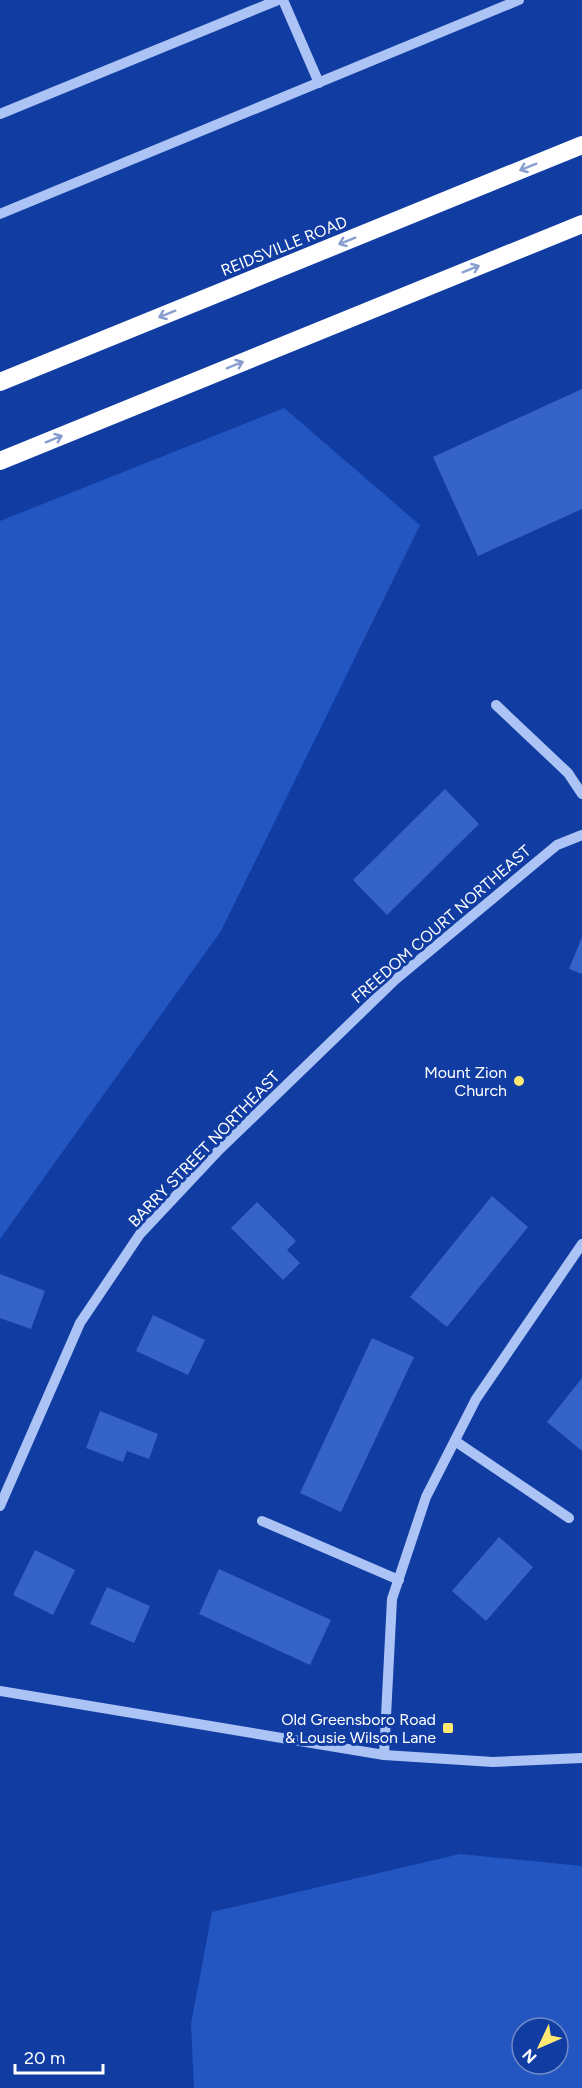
<svg xmlns="http://www.w3.org/2000/svg" width="582" height="2088" font-family="Figtree,sans-serif">
<rect width="100%" height="100%" fill="#113da3"/>
<!-- green -->
<g fill="#2456c1" fill-rule="evenodd">
<path d="M284 408 420 525 221 931 0 1239V521Z"/>
<path d="M460 1854 582 1866V2088H194L191 2024 212 1912ZM522 2028H558V2064H522Z"/>
</g>
<!-- building -->
<g fill="#3563c8">
<path d="M582 389V509L478 556 433 457Z"/>
<path d="M445 789 479 824 387 915 353 880Z"/>
<path d="M582 937V974L569 969Z"/>
<path d="M492 1196 528 1227 447 1327 410 1297Z"/>
<path d="M257 1202 296 1241 287 1250 300 1263 283 1280 231 1228Z"/>
<path d="M0 1274 45 1291 31 1329 0 1318Z"/>
<path d="M153 1315 205 1340 188 1375 136 1351Z"/>
<path d="M372 1338 414 1357 341 1512 300 1493Z"/>
<path d="M582 1378V1451L547 1422Z"/>
<path d="M100 1411 158 1434 149 1459 127 1451 123 1462 86 1448Z"/>
<path d="M499 1537 533 1567 486 1621 452 1591Z"/>
<path d="M35 1550 75 1570 53 1615 13 1595Z"/>
<path d="M219 1569 331 1620 310 1665 199 1614Z"/>
<path d="M107 1587 150 1606 134 1643 90 1624Z"/>
</g>
<g fill="none" stroke-linecap="round" stroke-linejoin="round">
<!-- minor -->
<g stroke="#abc3f5" stroke-width="10">
<path d="M283 0 319 83"/>
<path d="M0 114 278 0"/>
<path d="M0 214 519 0"/>
<path d="M496 705 568 773 582 794"/>
<path d="M455 1441 569 1518"/>
<path d="M0 1506 80 1323 140 1234 217 1152 395 980 557 845 582 835"/>
<path d="M262 1521 399 1580"/>
<path d="M0 1691 384 1755 493 1762 582 1758"/>
<path d="M384 1755 392 1599 426 1497 476 1399 582 1244"/>
</g>
<!-- highway -->
<g stroke="#fff" stroke-width="18">
<path d="M0 382 582 145"/>
<path d="M0 461 582 224"/>
</g>
</g>
<!-- one-way arrows -->
<defs><path id="oneway-shaft" d="M-6 0H5M1.5-3L5.5 0L1.5 3" fill="none" stroke-width="1.6" stroke-linecap="round" stroke-linejoin="round" transform="scale(1.5)"/></defs>
<g stroke="#889ed1">
<use href="#oneway-shaft" transform="translate(528 167) rotate(158)"/>
<use href="#oneway-shaft" transform="translate(347 241) rotate(158)"/>
<use href="#oneway-shaft" transform="translate(471 269) rotate(-22)"/>
<use href="#oneway-shaft" transform="translate(167 314) rotate(158)"/>
<use href="#oneway-shaft" transform="translate(235 365) rotate(-22)"/>
<use href="#oneway-shaft" transform="translate(54 439) rotate(-22)"/>
</g>
<!-- markers -->
<g fill="#ffe970" stroke="#113da3" stroke-width="2">
<circle cx="519" cy="1081" r="6"/>
<rect x="442" y="1722" width="12" height="12" rx="3"/>
</g>
<g text-anchor="middle" dominant-baseline="central" stroke-width="6" stroke-linejoin="round" paint-order="stroke">
<!-- street labels -->
<g font-size="16" fill="#fff" stroke="#113da3">
<text transform="translate(284 246) rotate(-22)">REIDSVILLE ROAD</text>
<text transform="translate(441 924) rotate(-41)">FREEDOM COURT NORTHEAST</text>
<text transform="translate(204 1149) rotate(-46)">BARRY STREET NORTHEAST</text>
</g>
<!-- poi labels -->
<g font-size="16" fill="#fff" stroke="#113da3" text-anchor="end">
<text x="507" y="1072">Mount Zion<tspan x="507" dy="18">Church</tspan></text>
<text x="436" y="1719">Old Greensboro Road<tspan x="436" dy="18">&amp; Lousie Wilson Lane</tspan></text>
</g>
</g>
<!-- north arrow -->
<g transform="translate(540 2046) rotate(226)"><circle r="28" fill="#113da3" stroke="#708bc8" stroke-width="1.5"/>
<path d="M0-4.5L10 22L0 15L-10 22Z" fill="#ffe970"/>
<text y="-9" font-size="16" font-weight="bold" text-anchor="middle" fill="#ffffff">N</text>
</g>
<!-- scale -->
<path d="M15 2064v9h88v-9" fill="none" stroke="#ffffff" stroke-width="3"/>
<text x="24" y="2064" font-size="18" fill="#ffffff" stroke="#113da3" stroke-width="4.5" paint-order="stroke">20 m</text>
</svg>
